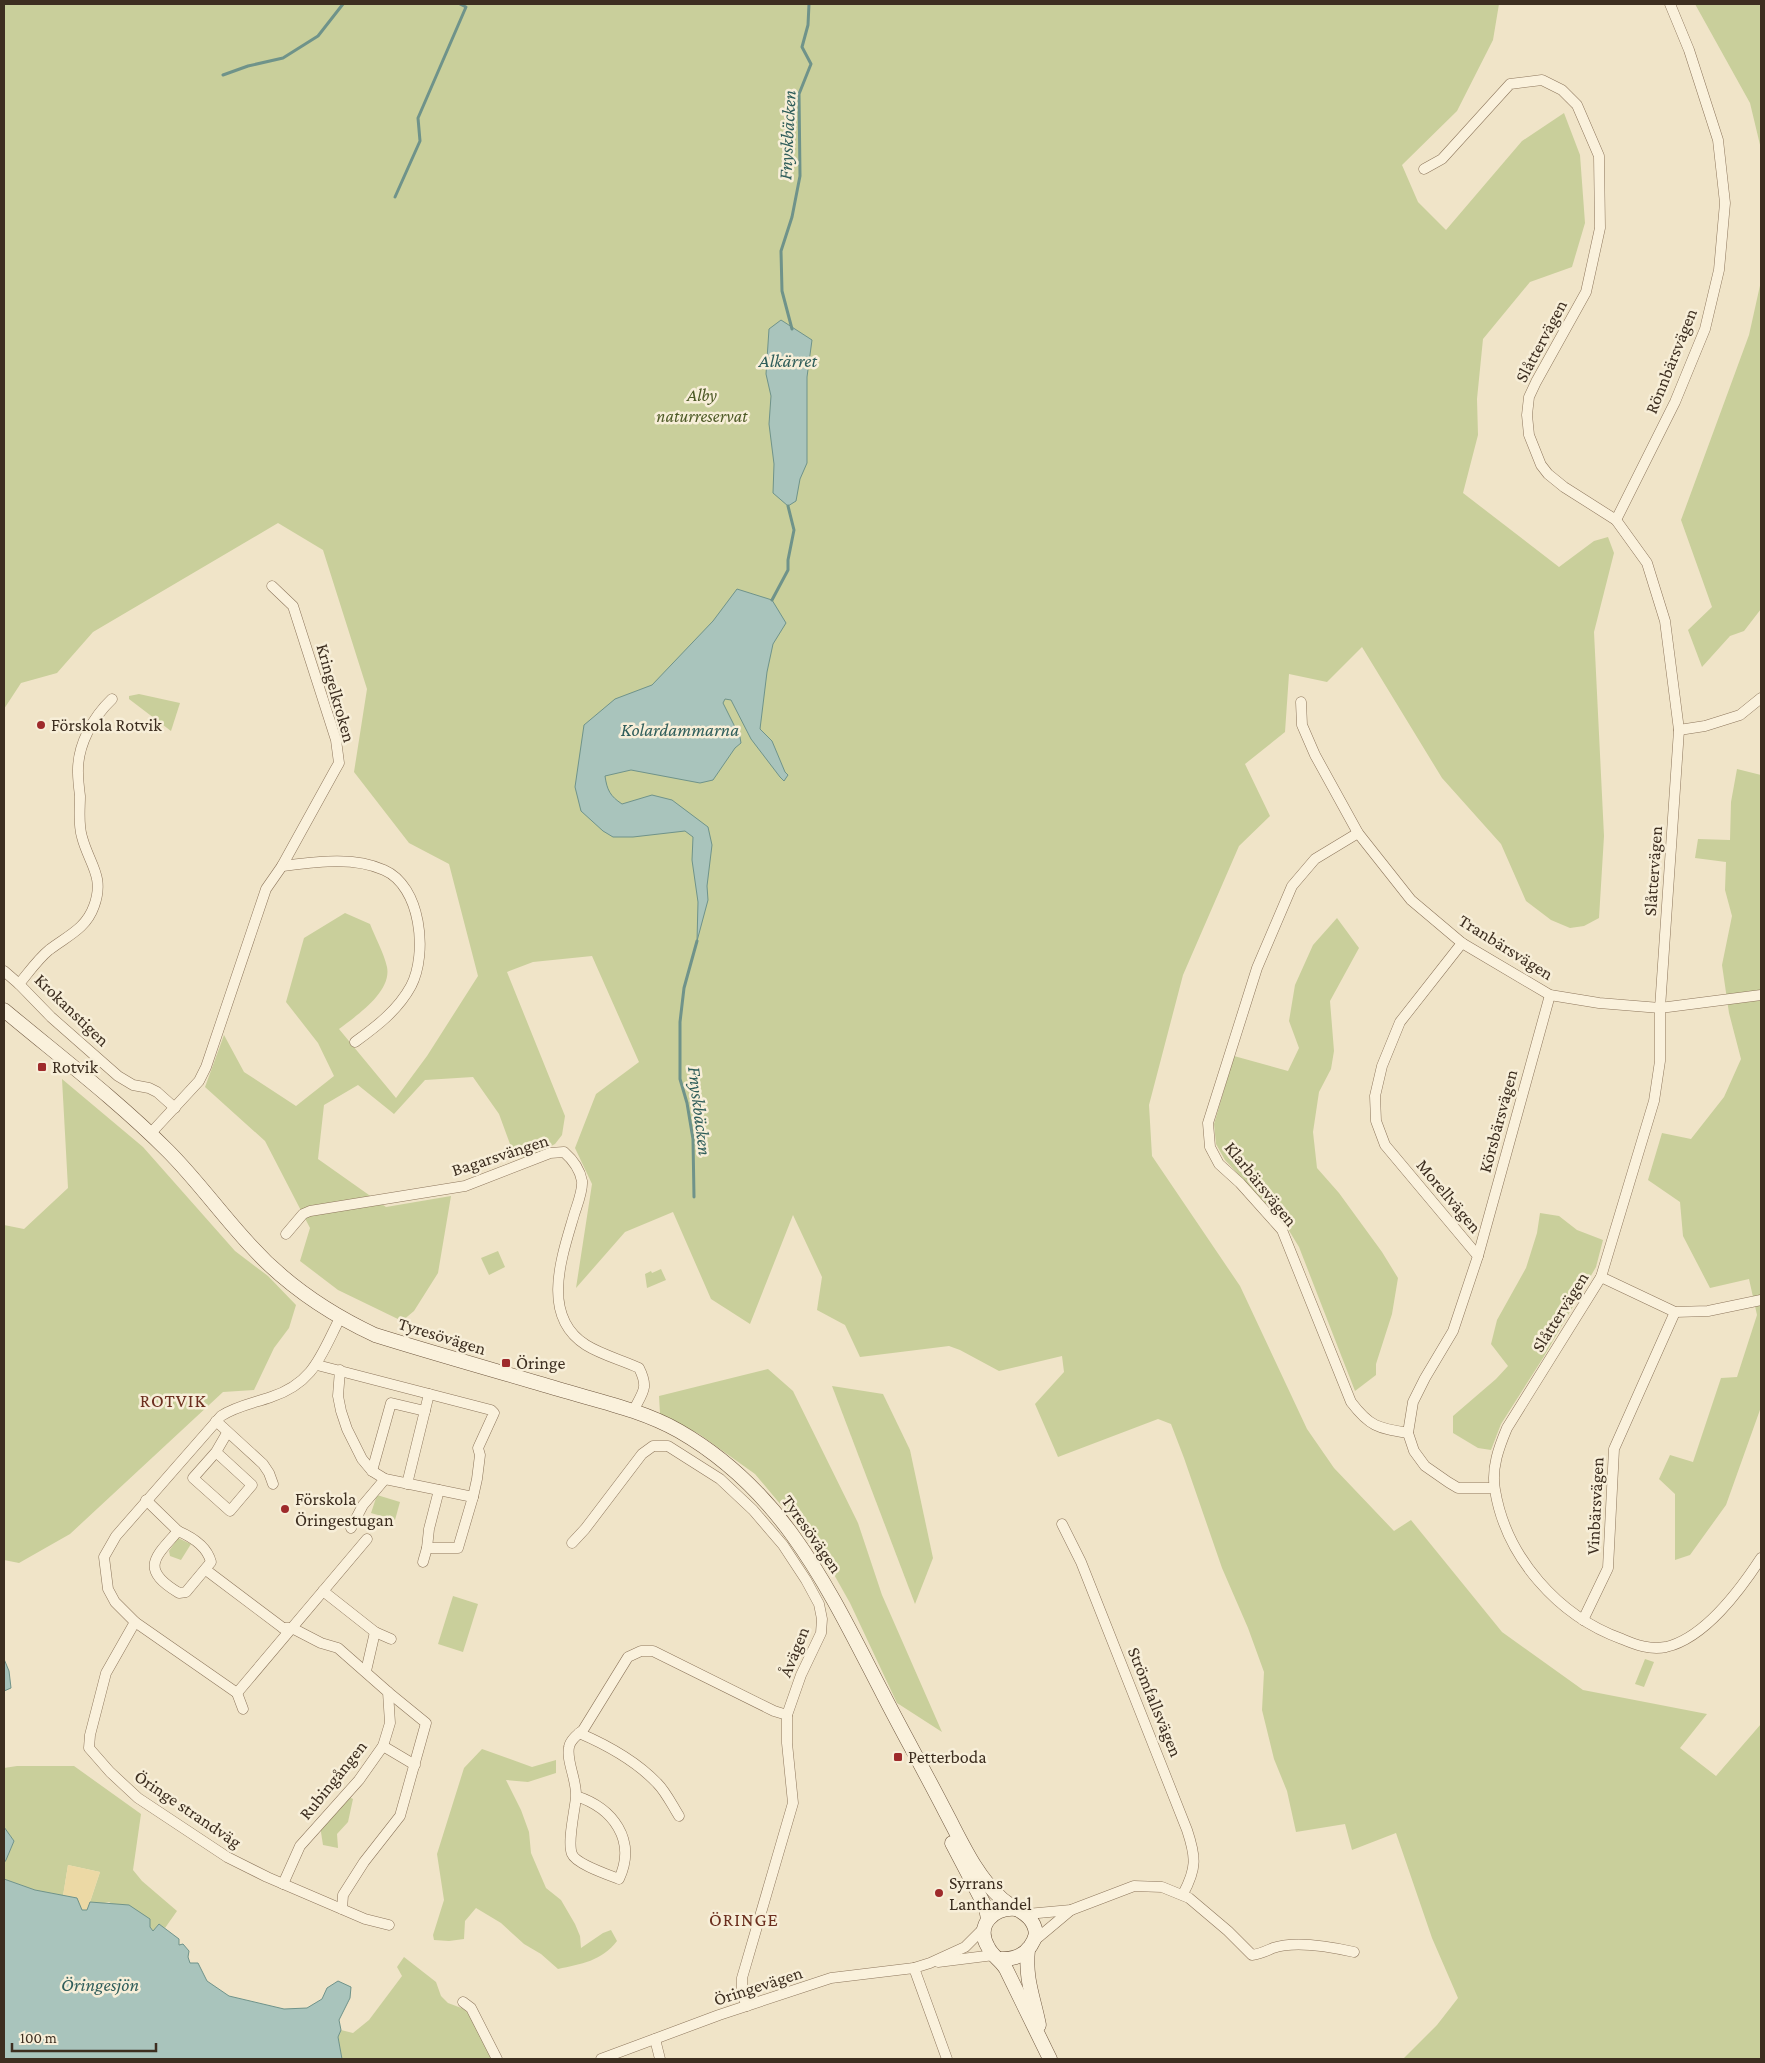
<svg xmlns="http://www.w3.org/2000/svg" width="1765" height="2063" font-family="'Crimson Pro',serif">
<rect width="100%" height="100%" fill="#f0e4c8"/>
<!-- green -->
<g fill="#c9cf9b">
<path d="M4 4H1499L1493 40 1457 111 1402 165 1418 202 1446 230 1522 141 1564 113 1580 155 1585 223 1572 267 1530 282 1483 339 1477 399 1478 435 1463 493 1559 567 1594 541 1608 537 1614 553 1594 632 1604 836 1599 918 1584 926 1570 928 1551 920 1526 901 1501 844 1442 778 1362 647 1327 682 1289 674 1285 732 1245 764 1270 816 1239 846 1183 975 1149 1105 1152 1156 1240 1286 1307 1429 1334 1468 1394 1531 1411 1520 1502 1632 1583 1690 1707 1714 1680 1748 1716 1776 1761 1724V2059H1403L1437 2025 1458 1998 1432 1938 1396 1833 1352 1850 1345 1824 1296 1832 1287 1791 1274 1759 1262 1710 1264 1672 1248 1628 1222 1568 1184 1458 1171 1424 1158 1419 1058 1457 1035 1404 1064 1372 1062 1356 999 1371 960 1350 949 1346 860 1357 845 1325 817 1310 822 1277 793 1215 750 1324 711 1299 673 1212 625 1232 576 1288 592 1184 575 1148 596 1094 639 1062 592 956 533 962 507 972 565 1116 562 1135 555 1144 528 1158 514 1155 499 1114 473 1077 425 1080 394 1114 358 1085 324 1105 318 1159 386 1207 451 1196 438 1273 414 1311 402 1321 338 1290 300 1261 310 1228 265 1141 205 1087 224 1035 244 1072 296 1106 334 1076 318 1043 286 1002 304 938 345 913 370 924C375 937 384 953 387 967 392 992 356 1016 339 1029L396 1098 427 1056 478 976 449 864 409 843 354 772 367 689 323 550 278 523 93 632 57 673 21 683 4 709Z"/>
<path d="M1695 4H1761V149L1750 103Z"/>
<path d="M1761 281V609L1744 631 1730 636 1702 667 1688 630 1712 607 1681 520 1749 335Z"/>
<path d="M139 694 180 703 171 731 129 699V696Z"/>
<path d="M1737 769 1761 775V1407L1726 1505 1690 1555 1675 1560V1494L1659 1479 1670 1455 1693 1462 1721 1378 1737 1377 1757 1315 1749 1279 1710 1288 1683 1236 1680 1202 1648 1180 1662 1133 1691 1139 1724 1097 1741 1059 1729 1013 1722 965 1732 916 1725 890 1726 862 1695 858 1698 839 1730 840 1731 802Z"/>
<path d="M1337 918 1359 948 1330 1001 1334 1051 1331 1069 1319 1092 1313 1132 1317 1168 1339 1193 1382 1252 1398 1278 1392 1314 1376 1364V1375L1355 1391 1299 1247 1285 1224 1225 1160 1216 1144 1214 1124 1234 1056 1288 1071 1299 1048 1289 1021 1295 985 1313 945Z"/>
<path d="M62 1079 143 1147 235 1251 268 1276 296 1305 289 1328 274 1348 254 1390 223 1392 70 1534 19 1563 4 1560V1225L24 1229 68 1188Z"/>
<path d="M1540 1213 1559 1216 1577 1230 1603 1240 1596 1267 1543 1358 1501 1424 1491 1450 1478 1448 1453 1433V1416L1496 1379 1508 1366 1491 1344 1497 1320 1526 1268 1537 1233Z"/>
<path d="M498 1251 505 1267 489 1275 481 1258Z"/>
<path d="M661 1269 666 1280 647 1288 645 1274 651 1271 652 1273Z"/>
<path d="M768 1369 793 1391 858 1523 882 1595 942 1732 897 1703 850 1603 823 1555 755 1474 699 1434 660 1414 659 1396Z"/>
<path d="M832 1386 883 1394 910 1450 933 1558 915 1604Z"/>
<path d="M377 1495 400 1502 395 1520 371 1513Z"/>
<path d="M178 1538 191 1544 181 1560 170 1556 169 1551Z"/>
<path d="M453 1596 478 1604 463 1652 438 1644Z"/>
<path d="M1645 1659 1654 1662 1644 1687 1635 1684Z"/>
<path d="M482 1749 532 1767 556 1760V1773L528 1782 506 1780 521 1810 529 1832 531 1853 546 1888 561 1900 575 1924 580 1936 581 1948 603 1933 611 1930 617 1941C602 1961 581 1964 558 1969L541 1954 524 1944 501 1923 476 1908 465 1921 464 1939 449 1941 434 1940 433 1935 444 1900 437 1854 464 1768Z"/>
<path d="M17 1766H74L141 1814 133 1870 142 1881 177 1911 165 1928 159 1924 153 1931 150 1927 109 1902 99 1904 90 1902 100 1872 68 1865 63 1896 35 1890 4 1879V1863L6 1860 14 1841 4 1827V1768Z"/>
<path d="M345 1795 353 1799 348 1822 337 1834 338 1848 323 1845 320 1826Z"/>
<path d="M404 1957 436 1982 441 1996 448 2003 464 2009 469 2014 492 2059H342L338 2037 341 2030 353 2033 369 2020 402 1976 397 1967Z"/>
</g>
<!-- sand -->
<path fill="#ecd9a5" d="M68 1865 100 1872 87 1911 82 1910 63 1896Z"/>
<!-- water -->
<g fill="#a9c4bc" stroke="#6f938a">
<path d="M781 320 812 340 807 377V463L800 479 796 501 788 506 773 493 774 464 769 424 771 396 766 374 769 329Z"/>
<path d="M737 589 772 600 786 623 773 644 767 672 760 729 772 741 785 772 788 775 784 781 780 777 751 739 731 700 725 699 723 703 740 737 741 743 735 748 713 780 700 783 631 770 605 776C607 790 610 796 622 804L652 795 672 800 708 827 712 845 707 886 708 900 697 941 698 902 692 860 693 837 685 831 633 837H613L603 831 581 811 575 787 584 725 615 699 652 685 713 621Z"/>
<path d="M4 1659 9 1671 11 1688 4 1691Z"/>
<path d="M4 1827 14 1841 6 1860 4 1863Z"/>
<path d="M4 1879 35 1890 77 1898 82 1910H87L90 1902 129 1905 150 1919V1927L153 1931 159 1924 179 1939V1945L183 1944 189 1951 188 1957 190 1963H198L207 1981 229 1996 284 2009 307 2008 322 1999 327 1988 338 1981 351 1987 350 1998 339 2020 341 2030 338 2037 342 2059H4Z"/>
</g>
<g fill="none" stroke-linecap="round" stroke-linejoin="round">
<!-- stream -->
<g stroke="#6f938a" stroke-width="3">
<path d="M223 75 248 66 283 58 318 36 343 4"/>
<path d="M395 197 420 141 418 118 466 7 460 4"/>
<path d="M792 329 782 291 781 251 792 217 800 176 799 94 811 64 802 47 808 25 809 4"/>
<path d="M772 600 788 570V560L794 530 788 506"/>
<path d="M694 1197 693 1139 687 1103 680 1079V1022L684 988 697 941"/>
</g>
<defs>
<g id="minor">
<path d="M1424 169 1442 159 1510 84 1542 80 1562 90 1577 105 1599 156 1600 228 1586 292 1536 382 1529 397 1527 415 1529 435 1541 465 1548 474 1564 487 1616 520 1647 563 1665 621 1679 730 1660 1008V1061L1654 1101 1601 1277 1507 1428C1499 1447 1491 1468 1495 1490 1506 1557 1558 1616 1622 1639 1636 1645 1650 1650 1666 1647 1705 1638 1740 1590 1761 1558"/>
<path d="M1616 520 1675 402 1705 329 1719 270 1725 203 1718 140 1689 50 1670 4"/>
<path d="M112 699C93 717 77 745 78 773 78 780 79 788 80 796 80 809 78 824 82 837 89 864 105 876 94 906 86 929 67 936 49 950 38 959 29 972 19 984L51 1017 118 1076 133 1085 149 1088 157 1092 175 1108"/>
<path d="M1301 702 1302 725 1315 755 1358 833 1411 900 1462 943 1550 995 1599 1003 1660 1008 1761 995"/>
<path d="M1679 730 1705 726 1740 715 1761 698"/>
<path d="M1358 833 1315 859 1292 886 1257 968 1208 1123 1210 1147 1219 1164 1240 1183 1282 1230 1351 1402C1370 1427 1378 1428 1408 1433"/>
<path d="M282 866C315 862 353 856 384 870 421 886 428 953 411 986 398 1010 377 1026 355 1042"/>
<path d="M1462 943 1400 1022 1382 1066 1375 1096 1376 1121 1385 1145 1478 1256 1453 1331 1425 1378 1413 1402 1408 1433 1414 1451 1425 1466 1448 1482 1458 1488H1494"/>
<path d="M4 971 19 984"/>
<path d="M150 1134 199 1081 206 1067 266 889 282 866 335 770 339 763 336 740 293 606 272 586"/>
<path d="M286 1234 303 1214 310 1211 465 1186 550 1153 564 1152C572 1159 580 1170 582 1181 583 1191 577 1205 574 1215 562 1256 540 1316 586 1345 602 1355 622 1360 639 1368 649 1388 643 1392 633 1411"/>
<path d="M1478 1256 1550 995"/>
<path d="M1601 1277 1675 1312 1708 1311 1761 1300"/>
<path d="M317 1365 491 1410 494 1413 478 1448 480 1455 477 1479 473 1497 385 1479 372 1471 362 1459 347 1429 341 1411 338 1396 340 1370"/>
<path d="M216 1421 263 1464 269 1473 273 1484"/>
<path d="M216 1452 193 1478 230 1511 252 1485 216 1452 227 1433"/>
<path d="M372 1471 391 1403 425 1411"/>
<path d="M407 1484 429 1394"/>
<path d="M439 1490 429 1529 427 1548H458L473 1497"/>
<path d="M146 1500 178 1531"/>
<path d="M1062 1524 1081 1562 1187 1830C1196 1857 1197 1868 1183 1894"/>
<path d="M351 1528 363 1505 385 1479"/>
<path d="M178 1531C192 1537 207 1546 211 1562L186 1592 179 1593C139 1569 155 1557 178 1531Z"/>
<path d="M572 1543 585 1529 642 1454 653 1446H668L720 1479 753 1510 783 1545 806 1580 819 1604 822 1619 821 1633 801 1675 787 1715V1743L793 1803 742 1978V1994L747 2006"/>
<path d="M423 1562 427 1548"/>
<path d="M206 1570 287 1631"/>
<path d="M323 1591 375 1632 391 1639"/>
<path d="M1583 1620 1608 1568 1614 1449 1675 1312"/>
<path d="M135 1622 106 1673 90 1735 89 1748 110 1772 138 1798 227 1857 267 1877 365 1919 389 1925"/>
<path d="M366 1671 375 1632"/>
<path d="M237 1693 367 1539"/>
<path d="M243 1709 237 1693 135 1622 115 1602 108 1589 104 1557 116 1536 221 1416C236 1406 254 1403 271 1397 314 1383 321 1355 340 1318"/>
<path d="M579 1733C607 1745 636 1761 657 1783 666 1792 672 1805 679 1816"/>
<path d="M383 1746 415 1765"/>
<path d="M576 1796C613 1808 637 1840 619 1879 609 1875 576 1864 572 1854 567 1842 575 1810 576 1797 577 1780 566 1761 569 1747 570 1740 578 1734 583 1730L628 1657 641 1651H653L774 1711 787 1715"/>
<path d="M283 1884 300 1846 359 1780 383 1746 390 1723 388 1692 338 1648 321 1643 292 1628H283"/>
<path d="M342 1909 343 1895 364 1862 400 1816 426 1723 388 1692"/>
<path d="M1027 1914 1071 1910 1134 1886 1162 1887 1189 1898 1228 1931 1252 1955C1260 1954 1266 1951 1273 1948 1296 1940 1332 1947 1354 1952"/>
<path d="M1034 1941 1071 1910"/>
<path d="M938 1962 994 1955"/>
<path d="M914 1968 947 2059"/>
<path d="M463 2002 471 2008 497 2059"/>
<path d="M655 2039 660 2059"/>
<path d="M601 2059 719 2015 831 1978 914 1968 930 1963 965 1947 985 1927"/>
</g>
<g id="secondary">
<path d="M4 1010C59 1056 117 1100 168 1151 197 1180 221 1214 250 1245 285 1284 328 1313 375 1335 436 1354 497 1371 558 1389 598 1401 642 1410 679 1431 785 1492 829 1590 883 1694 903 1733 925 1772 945 1811 961 1841 976 1876 1002 1899 1016 1911 1034 1913 1036 1934 1031 1952 1018 1960 1000 1959"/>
<path d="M952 1843 986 1908 988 1919"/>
<path d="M1016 1909C994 1907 975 1925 988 1947 992 1956 1001 1960 1006 1969L1050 2059"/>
<path d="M1028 1949C1025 1980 1033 1995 1039 2025"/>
</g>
</defs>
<!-- minor casing -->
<use href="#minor" stroke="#8d765c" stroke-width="11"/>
<!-- secondary casing -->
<use href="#secondary" stroke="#6f573f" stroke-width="15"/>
<!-- minor -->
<use href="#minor" stroke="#faf1dc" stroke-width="10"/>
<!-- secondary -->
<use href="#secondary" stroke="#faf1dc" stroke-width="14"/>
</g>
<!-- markers -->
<g fill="#9e2a2b" stroke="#f7eed8" stroke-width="2">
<circle cx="41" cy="725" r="5"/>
<rect x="37" y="1062" width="10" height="10" rx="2.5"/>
<rect x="501" y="1358" width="10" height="10" rx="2.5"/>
<circle cx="285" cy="1509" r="5"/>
<rect x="893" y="1752" width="10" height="10" rx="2.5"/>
<circle cx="939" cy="1893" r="5"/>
</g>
<g text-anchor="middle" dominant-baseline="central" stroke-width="5" stroke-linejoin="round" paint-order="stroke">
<!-- street labels -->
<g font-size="18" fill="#3d2e20" stroke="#f7eed8">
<text transform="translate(1541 341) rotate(-62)">Slåttervägen</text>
<text transform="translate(1671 361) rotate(-68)">Rönnbärsvägen</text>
<text transform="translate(336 693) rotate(74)">Kringelkroken</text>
<text transform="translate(1653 871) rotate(-86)">Slåttervägen</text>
<text transform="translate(1506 947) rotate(32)">Tranbärsvägen</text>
<text transform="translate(72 1010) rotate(44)">Krokanstigen</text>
<text transform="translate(1498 1121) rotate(-75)">Körsbärsvägen</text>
<text transform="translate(500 1155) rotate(-18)">Bagarsvängen</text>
<text transform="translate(1261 1184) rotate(51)">Klarbärsvägen</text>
<text transform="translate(1449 1196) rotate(50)">Morellvägen</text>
<text transform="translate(1560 1312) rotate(-58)">Slåttervägen</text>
<text transform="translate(442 1336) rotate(17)">Tyresövägen</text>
<text transform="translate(1595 1506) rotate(-87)">Vinbärsvägen</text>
<text transform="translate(812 1534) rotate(55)">Tyresövägen</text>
<text transform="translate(794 1652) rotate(-68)">Åvägen</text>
<text transform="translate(1155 1702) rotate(68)">Strömfallsvägen</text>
<text transform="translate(333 1780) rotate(-51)">Rubingången</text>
<text transform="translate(188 1809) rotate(34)">Öringe strandväg</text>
<text transform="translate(758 1986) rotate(-18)">Öringevägen</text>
</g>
<!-- park labels -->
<g font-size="18" font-style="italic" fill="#4d5a26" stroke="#f7eed8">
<text x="702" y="395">Alby<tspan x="702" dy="21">naturreservat</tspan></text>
</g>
<!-- poi labels -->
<g font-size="18" fill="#3d2e20" stroke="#f7eed8" text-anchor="start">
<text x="51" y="725">Förskola Rotvik</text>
<text x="52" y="1067">Rotvik</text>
<text x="516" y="1363">Öringe</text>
<text x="295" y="1499">Förskola<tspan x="295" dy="21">Öringestugan</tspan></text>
<text x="908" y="1757">Petterboda</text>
<text x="949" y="1883">Syrrans<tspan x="949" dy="21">Lanthandel</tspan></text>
</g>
<!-- water labels -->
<g font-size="19" font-style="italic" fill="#2f5d5a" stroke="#f7eed8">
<text transform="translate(787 135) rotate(-87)">Fnyskbäcken</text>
<text x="788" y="360">Alkärret</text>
<text x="680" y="729">Kolardammarna</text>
<text transform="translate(700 1111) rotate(83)">Fnyskbäcken</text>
<text x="100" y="1984">Öringesjön</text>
</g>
<!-- neighbourhood labels -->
<g font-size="19" letter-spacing="1" fill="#6b2e1e" stroke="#f7eed8">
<text x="173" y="1400">ROTVIK</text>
<text x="744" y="1919">ÖRINGE</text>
</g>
</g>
<!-- border -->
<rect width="1765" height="2063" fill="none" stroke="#3d2e20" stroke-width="10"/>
<!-- scale -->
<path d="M12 2043v8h144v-8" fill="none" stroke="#3d2e20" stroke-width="2.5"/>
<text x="20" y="2043" font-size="15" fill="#3d2e20" stroke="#f7eed8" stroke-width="4" paint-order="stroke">100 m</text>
</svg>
